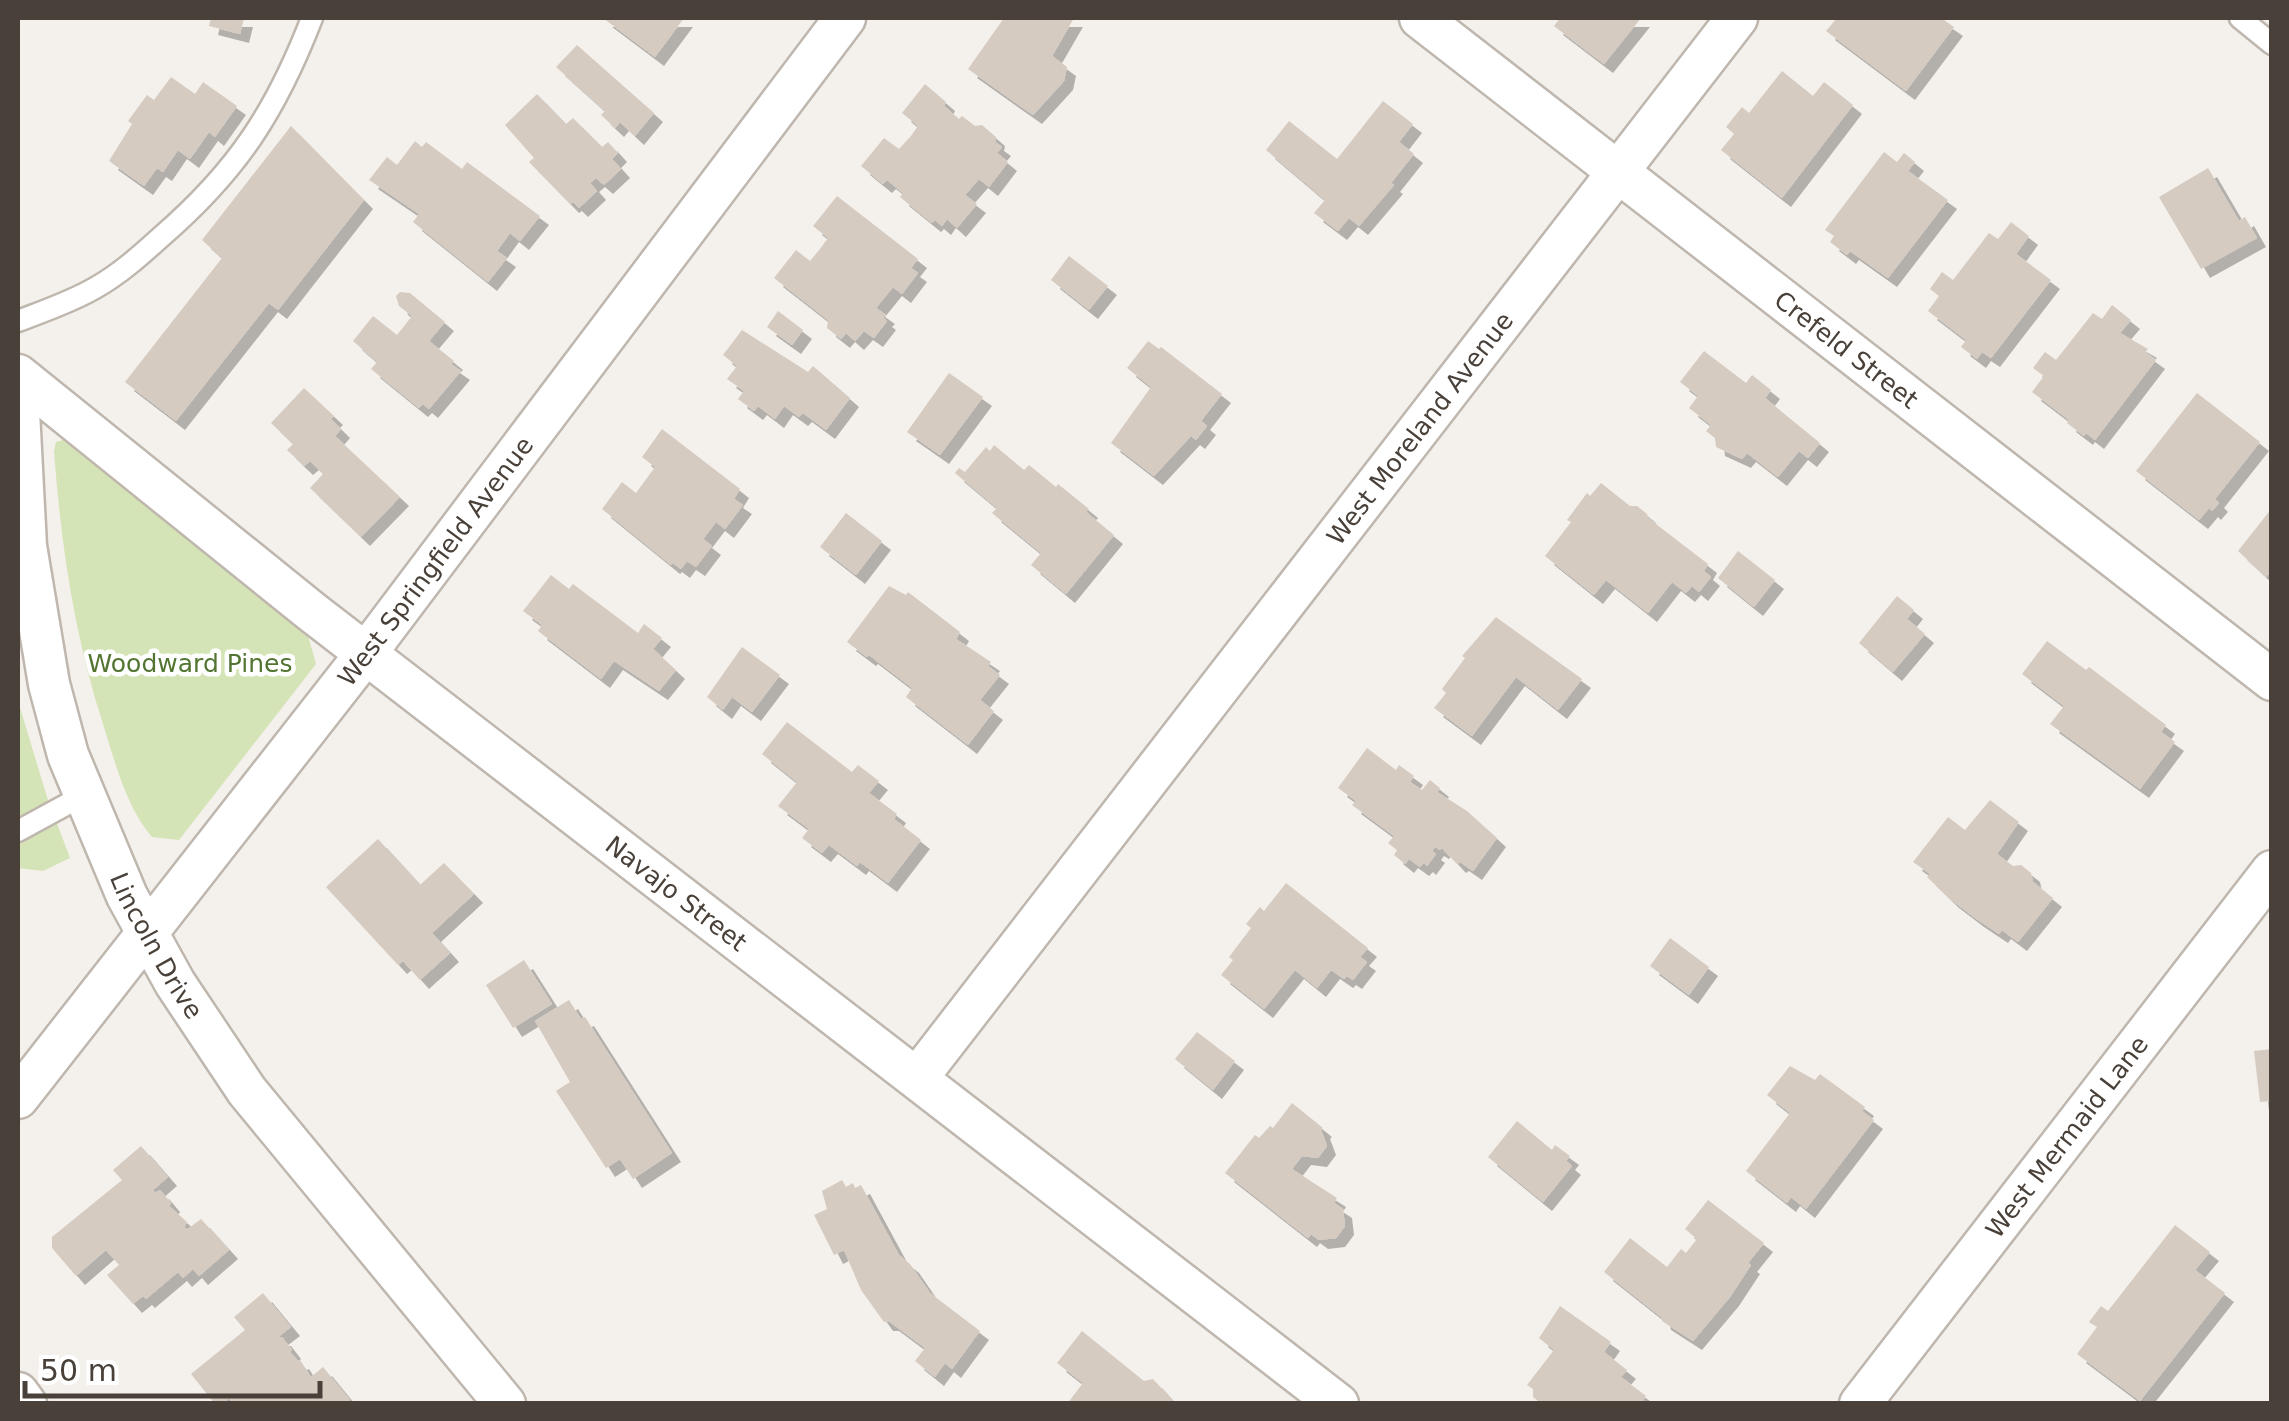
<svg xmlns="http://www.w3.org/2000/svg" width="2289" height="1421" font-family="'DejaVu Sans',sans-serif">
<defs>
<filter id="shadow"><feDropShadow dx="9" dy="9" stdDeviation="0" flood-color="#0004"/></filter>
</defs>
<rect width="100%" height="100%" fill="#f4f0eb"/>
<!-- park -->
<g fill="#d5e4b7">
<path d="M70 438 295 620 309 639 316 664 179 840 152 837C126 807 115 762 103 724 74 634 61 545 54 451L56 442Z"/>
<path d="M18 701 47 797 70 858 43 871 18 868Z"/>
</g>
<!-- building -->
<g fill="#d5cbc1" filter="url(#shadow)">
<path d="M211 18H244L240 34 209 26Z"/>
<path d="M603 18H684L655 57Z"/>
<path d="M1004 18H1074L1052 56 1067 67 1064 81 1033 115 968 69Z"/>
<path d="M1560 18H1641L1604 64 1554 26Z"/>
<path d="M1837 18H1941L1954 27 1906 91 1826 31Z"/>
<path d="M577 45 654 113 635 136 620 122 615 128 601 115 605 111 556 67Z"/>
<path d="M1782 71 1813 96 1824 82 1853 105 1782 198 1721 150 1734 134 1726 127 1742 107 1749 113Z"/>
<path d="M171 77 195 94 203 82 237 106 215 137 209 132 190 159 178 150 163 172 157 168 144 186 109 161 132 124 128 121 147 95 154 100Z"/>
<path d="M925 84 946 102 944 106 959 119 962 116 975 126 982 125 996 137 995 142 1002 147 997 153 1008 162 989 187 979 179 965 195 977 204 957 228 947 219 942 226 935 220 932 223 900 197 903 193 887 180 883 184 861 166 884 138 899 149 911 136 918 126 902 113Z"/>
<path d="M537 94 566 124 573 118 602 147 608 142 618 153 612 159 621 169 604 185 596 178 590 183 597 191 579 208 573 202 570 204 529 162 534 158 505 125Z"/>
<path d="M1383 101 1413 124 1399 142 1414 154 1391 183 1394 185 1359 226 1349 218 1338 231 1314 213 1325 200 1266 150 1289 121 1337 159Z"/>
<path d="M291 126 364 200 278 310 269 303 176 421 125 382 222 258 202 240Z"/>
<path d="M415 141 422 147 426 142 462 169 467 162 540 216 520 241 510 233 497 251 507 258 488 282 413 222 419 214 369 180 387 157 397 165Z"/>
<path d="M1884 152 1897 162 1904 153 1915 162 1908 171 1948 200 1888 278 1850 251 1847 255 1830 242 1834 236 1825 230Z"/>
<path d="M2208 168 2239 221 2245 217 2257 238 2201 269 2159 197Z"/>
<path d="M837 196 918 259 911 268 918 273 902 294 893 287 876 308 886 315 883 318 887 321 874 338 864 331 855 341 846 333 841 339 827 328 828 320 774 278 796 250 810 261 820 249 828 238 813 226Z"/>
<path d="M2011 222 2029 236 2016 254 2051 280 1991 358 1982 352 1977 359 1961 347 1966 340 1928 311 1939 296 1930 289 1942 272 1953 280 1989 233 1998 239Z"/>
<path d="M1069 256 1108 286 1089 310 1051 280Z"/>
<path d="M400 292 410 293 445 322 429 341 454 361 451 364 461 371 429 409 423 404 419 408 371 369 377 362 353 341 373 316 397 335 412 316 399 306 396 296Z"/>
<path d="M2112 305 2131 320 2120 333 2148 349 2145 352 2156 360 2095 440 2086 433 2084 436 2067 423 2069 420 2032 392 2044 376 2033 368 2045 352 2056 360 2093 313 2102 319Z"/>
<path d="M778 311 803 330 792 345 767 327Z"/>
<path d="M742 330 808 372 813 366 850 398 826 430 803 413 799 417 784 406 775 419 758 406 754 411 738 399 744 391 727 379 737 366 723 355Z"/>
<path d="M1148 341 1159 349 1161 347 1222 394 1201 421 1207 426 1196 440 1191 436 1154 476 1111 443 1151 387 1127 368Z"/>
<path d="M1704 351 1746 383 1752 375 1771 390 1765 398 1820 443 1808 458 1799 451 1778 477 1747 453 1742 459 1716 447 1715 438 1706 431 1711 425 1689 408 1698 396 1680 382Z"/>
<path d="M949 373 983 397 940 455 907 432Z"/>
<path d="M304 388 334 416 331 419 341 429 335 436 400 497 361 537 310 488 323 474 310 461 304 466 287 450 293 444 271 423Z"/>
<path d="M2197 393 2260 442 2215 499 2219 503 2212 511 2209 508 2199 520 2136 471Z"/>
<path d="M662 429 740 489 734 499 743 505 725 529 716 522 703 539 712 546 696 567 687 561 681 569 673 563 671 565 602 509 622 482 636 493 655 467 642 457Z"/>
<path d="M994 445 1024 470 1029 465 1056 487 1058 484 1089 509 1086 512 1114 535 1066 594 1031 565 1041 553 992 513 997 508 955 473 959 468 965 472 986 447 990 451Z"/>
<path d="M1601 483 1630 506H1637L1647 514 1648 518 1708 564 1704 571 1711 577 1699 592 1692 586 1686 593 1672 582 1648 613 1606 580 1594 595 1545 556 1571 522 1567 520 1587 493 1590 496Z"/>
<path d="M2272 508V577L2268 574 2266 577 2238 551Z"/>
<path d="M846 513 882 541 856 575 820 547Z"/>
<path d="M1738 551 1775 580 1754 607 1718 578Z"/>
<path d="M551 575 569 589 573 584 638 633 644 624 662 638 653 649 676 670 659 691 614 661 601 679 538 631 542 625 523 611Z"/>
<path d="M889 586 906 595 908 592 960 632 956 639 991 662 988 666 1000 675 980 700 994 711 968 745 906 697 912 688 869 655 867 657 847 642Z"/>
<path d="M1897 596 1914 610 1907 619 1925 634 1893 672 1859 643Z"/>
<path d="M1496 617 1582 679 1558 710 1516 677 1472 736 1434 708 1446 693 1442 689 1465 658 1462 656Z"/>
<path d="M2047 641 2086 670 2089 667 2166 725 2161 732 2175 742 2140 789 2050 724 2064 706 2022 674Z"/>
<path d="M742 647 780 675 752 712 732 697 723 710 707 697Z"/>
<path d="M787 722 852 772 858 765 879 781 869 793 897 814 894 819 921 840 888 883 860 862 857 866 829 845 822 853 802 838 809 829 778 806 797 782 762 754Z"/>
<path d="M1367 748 1396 770 1399 765 1414 776 1410 782 1422 790 1430 780 1440 788 1437 792 1467 811 1497 838 1473 871 1460 862 1457 864 1442 848 1440 850 1435 847 1432 851 1436 854 1427 866 1424 863 1420 867 1409 859 1405 864 1394 855 1397 850 1388 843 1394 836 1352 805 1356 801 1338 788Z"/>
<path d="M1990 800 2019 822 1997 854 2013 866 2021 865 2031 873 2033 882 2053 898 2018 942 2002 930 1999 934 1975 918 1950 899 1927 877 1930 874 1913 862 1948 817 1965 830Z"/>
<path d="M378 839 420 885 444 863 474 894 432 933 450 953 420 980 403 961 398 965 326 887Z"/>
<path d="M1286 883 1368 948 1360 957 1367 962 1353 980 1347 976 1344 979 1331 970 1317 988 1295 970 1264 1009 1221 975 1233 960 1229 957 1251 928 1246 924 1260 907 1264 911Z"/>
<path d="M1670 938 1709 967 1689 995 1650 966Z"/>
<path d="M524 960 552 1004 513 1028 486 985Z"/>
<path d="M569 1000 581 1019 585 1017 672 1153 633 1179 620 1159 606 1168 556 1091 570 1082 535 1021Z"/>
<path d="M1197 1032 1235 1061 1213 1090 1175 1059Z"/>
<path d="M2272 1049V1101L2260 1102 2254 1051Z"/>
<path d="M1790 1066 1815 1080 1820 1074 1865 1107 1862 1111 1874 1120 1806 1209 1791 1197 1787 1203 1746 1171 1790 1113 1767 1095Z"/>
<path d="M1292 1103 1323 1128 1321 1130 1327 1146 1318 1158 1302 1156 1292 1169 1337 1198 1334 1203 1343 1209 1345 1226 1336 1238 1319 1240 1311 1234 1308 1238 1225 1173 1255 1135 1259 1138 1270 1126 1273 1128Z"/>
<path d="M1517 1121 1552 1150 1555 1145 1570 1156 1566 1161 1572 1166 1543 1202 1488 1157Z"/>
<path d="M141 1146 168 1177 153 1190 155 1193 160 1190 171 1203 169 1206 187 1222 184 1228H189L201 1219 229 1250 199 1276 193 1269 183 1278 178 1272 146 1299 143 1296 133 1304 107 1275 119 1265 106 1250 76 1276 52 1248V1237L122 1180 113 1170Z"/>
<path d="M842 1180 846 1187 853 1183 855 1188 861 1185 899 1255 910 1264 930 1293 980 1331 952 1369 945 1363 935 1377 915 1361 925 1348 890 1322H884L861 1290 844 1250 834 1255 814 1215 827 1209 822 1191Z"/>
<path d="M1708 1200 1764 1243 1748 1263 1751 1265 1730 1297 1693 1341 1662 1321 1661 1317 1604 1272 1630 1238 1667 1267 1681 1249 1686 1253 1697 1239 1685 1229Z"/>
<path d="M2175 1225 2210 1252 2195 1270 2225 1293 2140 1401 2077 1354 2097 1327 2089 1322 2101 1306 2108 1311Z"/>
<path d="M263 1293 291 1327 278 1337H282L292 1350 290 1352 298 1361 300 1360 311 1377 323 1367 350 1400 345 1404H233L229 1398 223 1404H215L191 1374 245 1330 234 1317Z"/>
<path d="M1560 1306 1611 1342 1604 1352 1627 1370 1621 1377 1646 1396 1643 1400 1648 1404H1542L1533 1397V1389L1527 1385 1554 1350 1539 1338Z"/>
<path d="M1082 1331 1144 1381 1153 1379 1176 1404H1067L1083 1383 1057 1363Z"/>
</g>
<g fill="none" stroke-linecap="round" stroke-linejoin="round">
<defs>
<g id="service">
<path d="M2240 18 2272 44"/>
<path d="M18 321C44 311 71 302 95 288 120 274 141 255 162 236 238 170 276 111 312 18"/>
<path d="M18 831 84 795"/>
</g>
<g id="minor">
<path id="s1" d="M1420 18 2272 680"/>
<path id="s2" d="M18 375 312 612 1338 1404"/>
<path id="s3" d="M18 392 26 546 49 684 68 755 127 896 175 983 247 1091 505 1404"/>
<path id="s4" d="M918 1077 1737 18"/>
<path id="s5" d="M18 1098 367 652 845 18"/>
<path d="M18 1393 26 1404"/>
<path id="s6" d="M1860 1404 2272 871"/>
</g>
</defs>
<!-- service casing -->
<use href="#service" stroke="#bfb7ae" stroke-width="25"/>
<!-- minor casing -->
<use href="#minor" stroke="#bfb7ae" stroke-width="45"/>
<!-- service -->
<use href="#service" stroke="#fff" stroke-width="20"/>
<!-- minor -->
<use href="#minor" stroke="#fff" stroke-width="40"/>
</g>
<g text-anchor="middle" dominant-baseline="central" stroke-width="9" stroke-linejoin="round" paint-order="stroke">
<!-- street labels -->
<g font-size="25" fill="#484039" stroke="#fff">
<text stroke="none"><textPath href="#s1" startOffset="540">Crefeld Street</textPath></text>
<text stroke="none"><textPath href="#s4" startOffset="820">West Moreland Avenue</textPath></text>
<text stroke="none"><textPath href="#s5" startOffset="680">West Springfield Avenue</textPath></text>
<text stroke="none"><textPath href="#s2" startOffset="838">Navajo Street</textPath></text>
<text stroke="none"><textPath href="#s3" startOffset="578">Lincoln Drive</textPath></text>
<text stroke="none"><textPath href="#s6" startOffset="338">West Mermaid Lane</textPath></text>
</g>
<!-- park labels -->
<g font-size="25" fill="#527531" stroke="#fff">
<text x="190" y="663">Woodward Pines</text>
</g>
</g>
<!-- border -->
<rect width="2289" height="1421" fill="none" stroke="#484039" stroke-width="40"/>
<!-- scale -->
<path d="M25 1381v15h295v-15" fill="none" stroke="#484039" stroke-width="5"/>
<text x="40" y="1381" font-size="30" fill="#484039" stroke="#ffffff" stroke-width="8" paint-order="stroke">50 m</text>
</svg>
